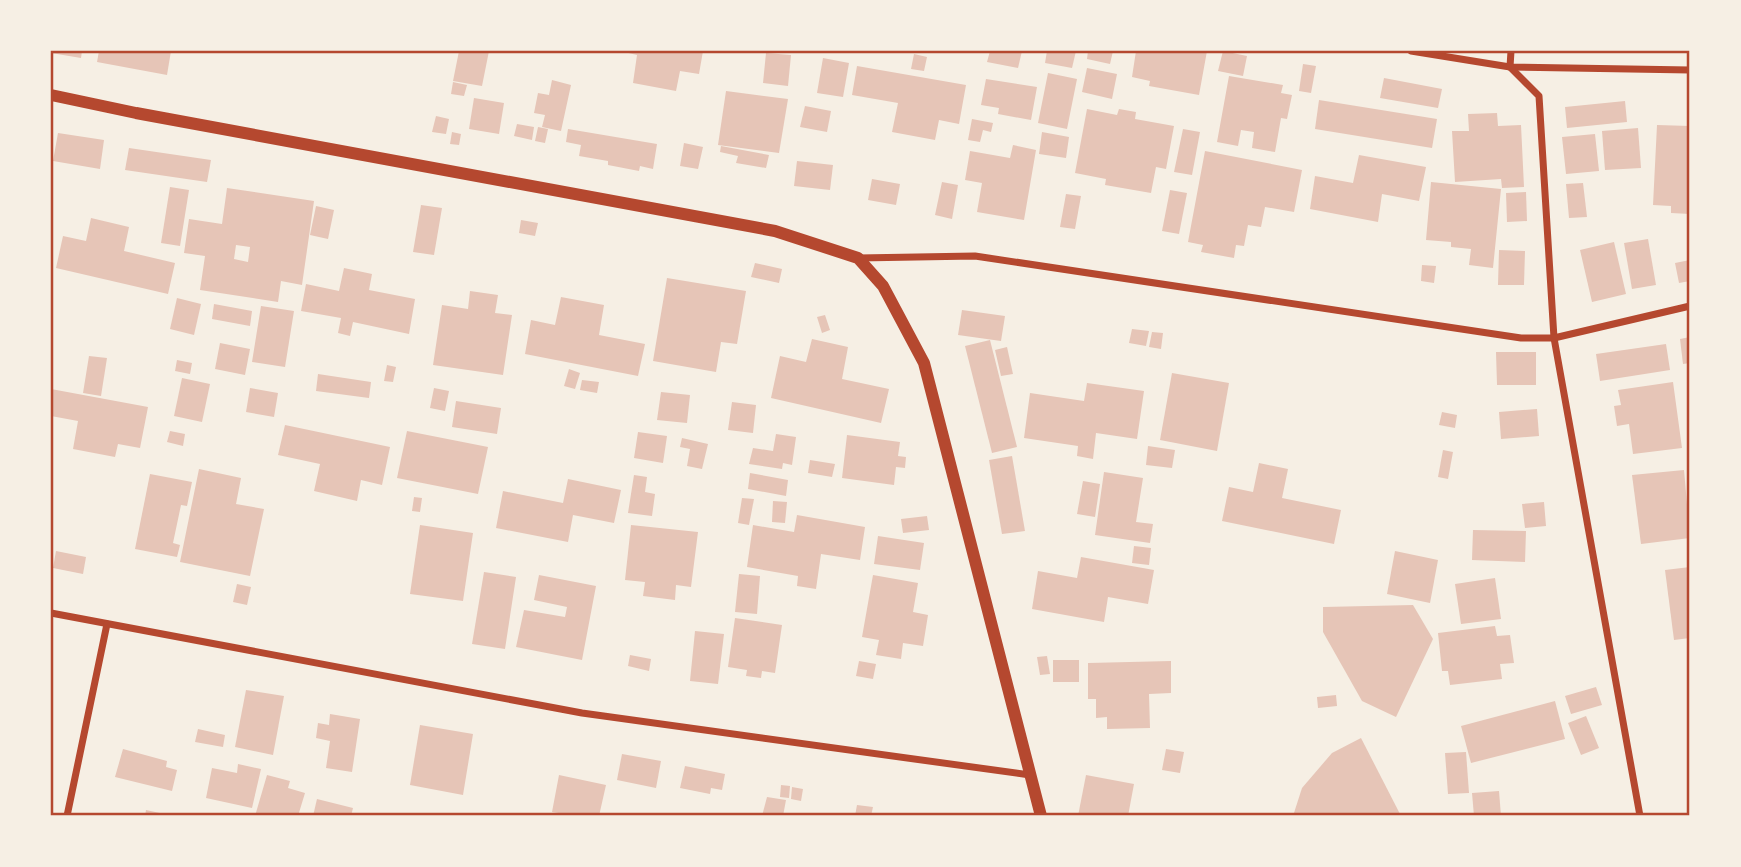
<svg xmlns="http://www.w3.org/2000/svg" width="1741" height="867" font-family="'Sofia Sans Condensed',sans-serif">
<rect width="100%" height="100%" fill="#f6efe4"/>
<!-- building -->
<g fill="#e6c5b7" fill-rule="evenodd">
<path d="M51 51H82L81 58 51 53Z"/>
<path d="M99 51H171L167 75 97 62Z"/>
<path d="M459 51H489L482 86 453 81Z"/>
<path d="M620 51H703L699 74 680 71 676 91 633 83 637 55Z"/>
<path d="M990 51H1022L1018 68 987 62Z"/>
<path d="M1047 51H1076L1072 68 1045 63Z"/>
<path d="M1088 51H1113L1110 64 1087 59Z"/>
<path d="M1136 51H1207L1199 95 1149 86 1150 81 1132 77Z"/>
<path d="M1223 51 1247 56 1243 76 1218 71Z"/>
<path d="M766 53 791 55 788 86 763 83Z"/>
<path d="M914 54 927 57 924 71 911 69Z"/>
<path d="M823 58 849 63 843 97 817 93Z"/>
<path d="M1303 64 1316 66 1311 93 1299 91Z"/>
<path d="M857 66 966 85 959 124 939 120 935 140 892 132 898 103 852 95Z"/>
<path d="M1087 68 1117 74 1112 99 1082 92Z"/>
<path d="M1048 73 1077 79 1067 129 1038 123Z"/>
<path d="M1229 76 1283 85 1281 93 1292 95 1287 119 1281 118 1275 152 1252 148 1254 132 1241 130 1238 146 1217 142Z"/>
<path d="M1384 78 1442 89 1438 108 1380 98Z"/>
<path d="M986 79 1037 87 1031 120 998 114 999 108 981 105Z"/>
<path d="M552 80 571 85 561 131 542 127 545 115 534 113 538 93 549 95Z"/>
<path d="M453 82 467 85 464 96 451 94Z"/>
<path d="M726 91 788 99 779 153 718 145Z"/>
<path d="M474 98 504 103 499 134 469 129Z"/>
<path d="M1319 100 1437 119 1432 148 1315 129Z"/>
<path d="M1625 101 1627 122 1567 128 1565 107Z"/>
<path d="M805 106 831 111 827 132 800 127Z"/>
<path d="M1087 109 1117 115 1119 109 1136 112 1135 119 1174 126 1166 169 1156 167 1151 193 1105 185 1106 179 1075 173Z"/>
<path d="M1497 113 1498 126 1521 125 1524 187 1502 188 1501 179 1455 182 1452 131H1469L1468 114Z"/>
<path d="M436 116 449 119 446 134 432 132Z"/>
<path d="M972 119 993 123 991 132 983 130 980 142 968 140Z"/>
<path d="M517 124 534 127 532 140 514 136Z"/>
<path d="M1657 125 1690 126V214L1671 213V206L1653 205Z"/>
<path d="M538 127 548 129 545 143 535 141Z"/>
<path d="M1638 128 1641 168 1605 170 1602 131Z"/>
<path d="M568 129 657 144 653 169 640 166 639 171 608 165V161L579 156 581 145 566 142Z"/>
<path d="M1183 129 1200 132 1192 175 1174 172Z"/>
<path d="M452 132 461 134 459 145 450 144Z"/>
<path d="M1042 132 1069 137 1066 158 1039 154Z"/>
<path d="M58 133 104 140 100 169 53 161Z"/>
<path d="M1595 134 1599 171 1566 174 1562 137Z"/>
<path d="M684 143 703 147 698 169 680 166Z"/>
<path d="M1013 145 1036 150 1024 220 977 212 982 183 965 180 970 151 1010 158Z"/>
<path d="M721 146 769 155 766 168 736 163 738 156 720 152Z"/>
<path d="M129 148 211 160 207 182 125 170Z"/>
<path d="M1205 151 1302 170 1294 212 1265 207 1261 227 1248 225 1244 246 1236 245 1234 258 1201 252 1203 245 1188 242Z"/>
<path d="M1359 155 1426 167 1419 201 1382 194 1378 222 1310 209 1315 176 1353 183Z"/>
<path d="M797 161 833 165 830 190 794 186Z"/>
<path d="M872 179 900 184 896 205 868 200Z"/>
<path d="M942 182 958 185 952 219 935 215Z"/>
<path d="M1431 182 1501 189 1493 268 1469 265 1471 249 1451 247V242L1426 240Z"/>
<path d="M1583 183 1587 217 1569 218 1566 184Z"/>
<path d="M170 187 189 190 180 246 161 243Z"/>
<path d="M227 188 314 201 302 285 281 281 278 302 200 290 205 256 184 253 189 219 222 224ZM236 245 250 247 248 262 234 259Z"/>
<path d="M1170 190 1187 193 1179 234 1162 231Z"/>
<path d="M1526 192 1527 221 1507 222 1506 193Z"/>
<path d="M1066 194 1081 196 1075 229 1060 227Z"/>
<path d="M421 205 442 208 434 255 413 252Z"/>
<path d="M316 206 334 210 328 239 310 235Z"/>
<path d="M91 218 129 227 124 251 175 263 168 294 56 268 63 236 86 241Z"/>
<path d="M521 220 538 223 535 236 519 233Z"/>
<path d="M1648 239 1656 285 1632 289 1624 243Z"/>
<path d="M1614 242 1626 294 1592 302 1580 250Z"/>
<path d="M1499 250 1525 251 1524 285H1498Z"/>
<path d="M1690 260V281L1679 283 1675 263Z"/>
<path d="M755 263 782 269 779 283 751 277Z"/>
<path d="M1422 265 1436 266 1434 283 1421 281Z"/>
<path d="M344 268 372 274 369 290 415 299 409 334 353 322 350 336 338 333 341 318 301 311 306 284 339 291Z"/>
<path d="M667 278 746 291 737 344 721 342 716 372 653 361Z"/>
<path d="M470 291 498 295 495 313 512 315 503 375 433 365 442 305 468 309Z"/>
<path d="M561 297 604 305 599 335 645 344 638 376 525 354 531 320 555 325Z"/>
<path d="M177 298 201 304 194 335 170 329Z"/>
<path d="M214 304 252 311 250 326 212 319Z"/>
<path d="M261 306 294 311 285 367 252 362Z"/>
<path d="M962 310 1005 316 1001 341 958 335Z"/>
<path d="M825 315 830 330 822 333 817 317Z"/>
<path d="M1132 329 1149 331 1146 346 1129 343Z"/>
<path d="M1152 332 1163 333 1161 349 1149 347Z"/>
<path d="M1690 337V363L1683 364 1680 339Z"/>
<path d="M812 339 848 347 842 379 889 389 881 423 771 398 780 356 806 362Z"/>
<path d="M990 340 1017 447 992 453 965 346Z"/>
<path d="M220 343 250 349 245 375 215 369Z"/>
<path d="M1666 344 1670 370 1600 381 1596 354Z"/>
<path d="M1007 347 1013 374 1001 376 995 350Z"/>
<path d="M1496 352H1536V385H1497Z"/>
<path d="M89 356 107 358 101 396 83 393Z"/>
<path d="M177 360 192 363 190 374 175 371Z"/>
<path d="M387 365 396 367 393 382 384 381Z"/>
<path d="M569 369 580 373 575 389 564 386Z"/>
<path d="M1172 373 1229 383 1217 451 1160 440Z"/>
<path d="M318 374 371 382 369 398 316 391Z"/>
<path d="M182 378 210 384 202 422 174 416Z"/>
<path d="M582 380 599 382 597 393 580 390Z"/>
<path d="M1673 382 1682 448 1633 454 1629 424 1617 426 1614 406 1621 405 1618 390Z"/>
<path d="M1087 383 1144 391 1137 439 1096 433 1093 459 1077 456 1078 446 1024 438 1030 393 1084 401Z"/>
<path d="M250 388 278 393 274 417 246 412Z"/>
<path d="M434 388 449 391 445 411 430 408Z"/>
<path d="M51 389 148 407 140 448 118 444 115 457 73 449 78 421 51 416Z"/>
<path d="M661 392 690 395 687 423 657 420Z"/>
<path d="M456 401 501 408 497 434 452 427Z"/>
<path d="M732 402 756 405 753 433 728 430Z"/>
<path d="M1537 409 1539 436 1501 439 1499 412Z"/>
<path d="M1442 412 1457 415 1455 428 1439 425Z"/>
<path d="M285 425 390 447 382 485 361 480 357 501 314 491 320 464 278 455Z"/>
<path d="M170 431 185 434 183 446 167 442Z"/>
<path d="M407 431 488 447 478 494 397 478Z"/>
<path d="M638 432 667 436 663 463 634 458Z"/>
<path d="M776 434 796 437 792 465 783 463 782 469 749 464 753 448 773 451Z"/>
<path d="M847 435 900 442 898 456 906 457 905 468 896 467 894 485 842 478Z"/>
<path d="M682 438 708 444 702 469 687 466 690 449 680 447Z"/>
<path d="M1148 446 1175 450 1172 468 1146 465Z"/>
<path d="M1443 450 1453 452 1448 479 1438 477Z"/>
<path d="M1012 456 1025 531 1002 534 989 460Z"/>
<path d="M810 460 835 464 832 477 808 473Z"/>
<path d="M1259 463 1288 469 1282 498 1341 510 1334 544 1222 521 1229 487 1253 492Z"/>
<path d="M199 469 241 478 236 504 264 509 250 576 180 562Z"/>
<path d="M1684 470 1690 538 1641 544 1632 475Z"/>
<path d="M1104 472 1143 478 1136 522 1153 524 1150 543 1095 535Z"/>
<path d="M750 473 788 480 786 496 748 489Z"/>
<path d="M150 474 192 482 187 506 181 505 173 543 180 545 177 557 135 549Z"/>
<path d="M634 475 647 477 645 492 655 494 652 516 628 513Z"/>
<path d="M568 479 621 490 614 523 573 515 568 542 496 528 503 491 563 503Z"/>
<path d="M1083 481 1100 484 1095 517 1077 514Z"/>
<path d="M414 497 422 498 420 512 412 511Z"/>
<path d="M742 498 754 499 749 525 738 523Z"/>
<path d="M773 501 787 502 785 523 772 522Z"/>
<path d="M1544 502 1546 526 1525 528 1522 504Z"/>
<path d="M797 515 865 527 860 560 821 554 816 589 797 586 798 576 747 567 753 525 794 532Z"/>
<path d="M927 516 929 530 903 533 901 519Z"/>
<path d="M420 525 473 533 463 601 410 594Z"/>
<path d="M631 525 698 532 691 587 676 585 675 600 643 596 645 582 625 580Z"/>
<path d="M1473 530 1526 531 1525 562 1472 560Z"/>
<path d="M878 536 924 543 920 570 874 564Z"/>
<path d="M1134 546 1151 548 1149 565 1132 563Z"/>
<path d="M56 551 86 557 83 574 53 568Z"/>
<path d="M1395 551 1438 560 1430 603 1387 594Z"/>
<path d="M1081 557 1154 570 1148 604 1108 597 1104 622 1032 609 1038 571 1077 578Z"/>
<path d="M1690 567V638L1674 640 1665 570Z"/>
<path d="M484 572 516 577 505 649 472 644Z"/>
<path d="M739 574 760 576 757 614 735 612Z"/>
<path d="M539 575 596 586 582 660 516 647 524 610 565 617 567 607 534 600Z"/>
<path d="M873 575 918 583 913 612 928 615 923 646 903 643 901 659 876 655 879 640 862 637Z"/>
<path d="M1495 578 1501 619 1461 624 1455 584Z"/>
<path d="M237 584 251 587 247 605 233 602Z"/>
<path d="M1413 605 1433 639 1396 717 1362 701 1323 632V607Z"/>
<path d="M735 618 782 625 775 673 762 671 761 678 746 676 747 670 728 667Z"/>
<path d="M1495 626 1497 636 1510 635 1514 663 1500 664 1502 679 1450 685 1448 671H1442L1438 633Z"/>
<path d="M695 631 724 634 718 684 690 681Z"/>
<path d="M630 655 651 659 649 671 628 666Z"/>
<path d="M1047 656 1050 674 1040 675 1037 657Z"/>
<rect x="1053" y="660" width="26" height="22"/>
<path d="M859 661 876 664 873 679 856 676Z"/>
<path d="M1171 661V693L1149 694 1150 728 1107 729V717L1096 718V699H1088V663Z"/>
<path d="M1596 687 1602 705 1571 714 1565 696Z"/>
<path d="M246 690 284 696 273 755 235 747Z"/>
<path d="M1336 695 1337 706 1318 708 1317 697Z"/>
<path d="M1555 701 1565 739 1471 763 1461 726Z"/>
<path d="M330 714 360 719 352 772 326 768 330 741 316 738 318 723 329 725Z"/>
<path d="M1586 716 1599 748 1581 755 1568 723Z"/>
<path d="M420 725 473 734 463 795 410 785Z"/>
<path d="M198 729 225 735 223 747 195 742Z"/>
<path d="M1361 738 1400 814 1398 816H1293L1302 788 1332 753Z"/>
<path d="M123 749 167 761 166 767 177 770 172 791 115 777Z"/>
<path d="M1166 749 1184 752 1180 773 1162 770Z"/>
<path d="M1466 752 1469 793 1448 794 1445 753Z"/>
<path d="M622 754 661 761 656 788 617 780Z"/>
<path d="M238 764 261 769 252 808 206 798 212 768 237 773Z"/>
<path d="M685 766 725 774 722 790 711 788 710 794 680 788Z"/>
<path d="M267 775 290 781 288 788 305 793 298 816H255Z"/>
<path d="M559 775 606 785 599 816H565V814L552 812Z"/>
<path d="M1086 775 1134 784 1128 816H1078Z"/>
<path d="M781 785 790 786 789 798 780 797Z"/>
<path d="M792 787 803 789 801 801 791 799Z"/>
<path d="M1499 791 1501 816H1474L1472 793Z"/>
<path d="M767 797 786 800 783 816H762Z"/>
<path d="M317 799 353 808 351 816H313Z"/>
<path d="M857 805 873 807 871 816H855Z"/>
<path d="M146 810 169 815 168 816H145Z"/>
</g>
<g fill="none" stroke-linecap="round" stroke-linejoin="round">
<!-- minor -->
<g stroke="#b5482f" stroke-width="7">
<path d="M1411 51 1510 67 1690 70"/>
<path d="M1511 51 1510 67 1539 96 1554 338 1640 816"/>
<path d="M858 258 975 256 1521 338H1554L1690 306"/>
<path d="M51 613 582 713 1030 775"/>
<path d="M67 816 107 624"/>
</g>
<!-- tertiary -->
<path stroke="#b5482f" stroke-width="12" d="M51 95 136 113 775 231 858 258 883 286 924 363 1041 816"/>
</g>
<!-- border -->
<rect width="1741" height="867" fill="none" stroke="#f6efe4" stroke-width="105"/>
<rect x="52" y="52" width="1636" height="762" fill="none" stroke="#b5482f" stroke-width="2.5"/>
</svg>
